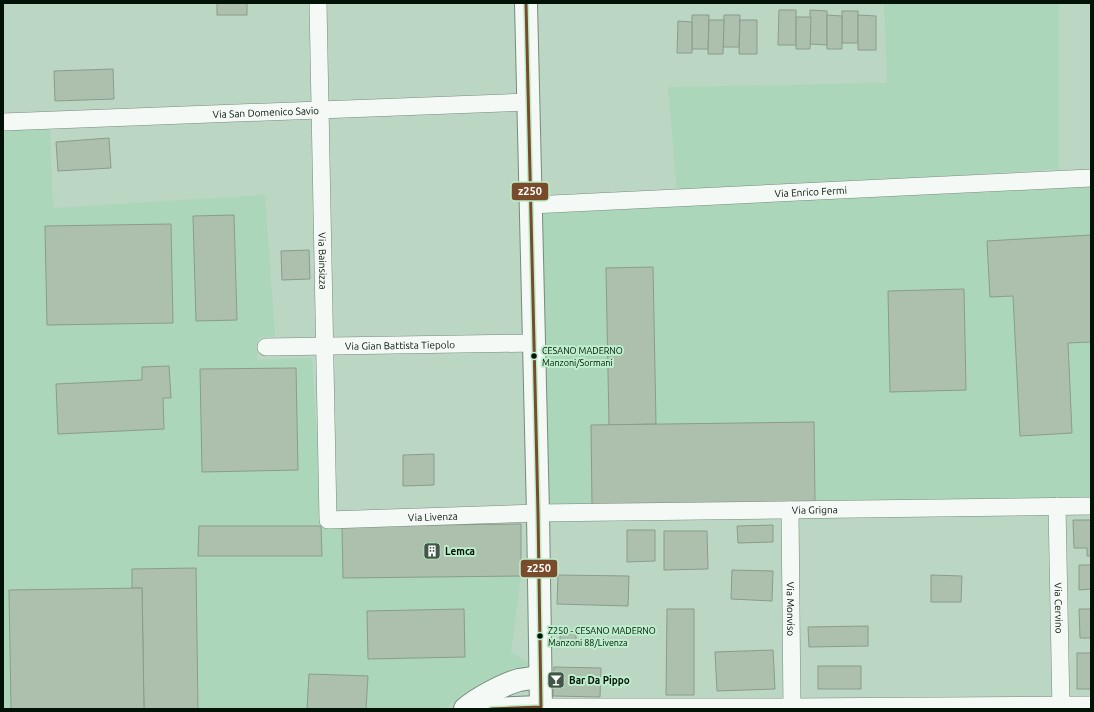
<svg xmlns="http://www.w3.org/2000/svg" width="1094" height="712" font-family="Ubuntu,sans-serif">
<rect width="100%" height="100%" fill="#bbd6c3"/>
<!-- built -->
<g fill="#abd6b9">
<path d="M884 3H1059V169L677 192 668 87 887 83Z"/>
<path d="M50 128 53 208 265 195 275 337H259L257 360 312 358 322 526 521 524V576L511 652 531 664 473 694 451 703 445 709H3V130Z"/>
<path d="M1091 187V498L545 506 540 212Z"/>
</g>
<!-- building -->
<g fill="#adbfad" stroke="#8b9c8b">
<rect x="217" y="3" width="30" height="12"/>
<path d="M779 10H796V45H778Z"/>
<path d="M810 10 827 11V45L810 44Z"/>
<rect x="842" y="11" width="16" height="32"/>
<path d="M692 15H709L708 49H692Z"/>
<path d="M724 15H740L739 47H723Z"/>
<path d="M827 15 842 16V49H827Z"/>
<path d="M858 15 876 16V50H858Z"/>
<path d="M796 17H811L810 49H796Z"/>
<path d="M709 20H724L723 54H708Z"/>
<path d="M740 20H757V54H739Z"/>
<path d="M678 21 692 22V53H677Z"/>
<path d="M113 69 114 99 55 101 54 71Z"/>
<path d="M109 138 111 168 58 171 56 142Z"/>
<path d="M234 215 237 320 196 321 193 216Z"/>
<path d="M171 224 173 323 47 325 45 226Z"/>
<path d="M1091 235V342L1068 343 1072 433 1020 436 1013 296 990 297 987 241Z"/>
<path d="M309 250 310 279 282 280 281 251Z"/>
<path d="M653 267 656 424 609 425 606 268Z"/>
<path d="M964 289 966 390 890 392 888 291Z"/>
<path d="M169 366 171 398H163L164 429 58 434 56 384 142 380V367Z"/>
<path d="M296 368 298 470 202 472 200 369Z"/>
<path d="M814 422 815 502 592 505 591 425Z"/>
<path d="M434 454V485L403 486V455Z"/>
<path d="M1073 520H1091V556H1087V548H1074Z"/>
<path d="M521 524V576L343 578 342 526Z"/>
<path d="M773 525V542L738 543 737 526Z"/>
<path d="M199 526H321L322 556H198Z"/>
<path d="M627 530H655V561L627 562Z"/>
<path d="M664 531H707L708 569 664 570Z"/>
<path d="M1079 565H1091V589L1079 590Z"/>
<path d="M196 568 198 709H144L142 588H132V569Z"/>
<path d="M732 570 773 571 772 601 731 599Z"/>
<path d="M558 575 629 576 628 606 557 604Z"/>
<path d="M931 575 962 576 961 602H931Z"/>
<path d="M142 588 144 709H11L9 590Z"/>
<path d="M464 609 465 657 368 659 367 611Z"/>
<path d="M667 609H694V695H666Z"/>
<path d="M1079 609H1091V638H1080Z"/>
<path d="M868 626V646L809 647 808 627Z"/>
<path d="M560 630H576V645L560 646Z"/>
<path d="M773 650 775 689 717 691 715 652Z"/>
<rect x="1077" y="653" width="14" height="36"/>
<rect x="818" y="666" width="43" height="23"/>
<path d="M554 667 601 668 600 697 553 696Z"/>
<path d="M309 674 368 676 366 709H307Z"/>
</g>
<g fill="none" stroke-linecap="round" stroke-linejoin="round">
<defs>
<g id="street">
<path id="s1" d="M318 3 328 520 538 513 1091 506"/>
<path id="s2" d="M3 122 528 102"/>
<path id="s3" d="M531 205 1091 178"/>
<path id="s4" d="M266 347 534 343"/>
<path id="s5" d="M1057 506 1061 709"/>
<path id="s6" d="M790 510 792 709"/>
<path d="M541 707H792L1091 705"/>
</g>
<g id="secondary">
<path d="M526 3 538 513 541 709"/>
<path d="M465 709C476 699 504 684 519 680 526 679 534 678 541 676"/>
<path d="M491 709 541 707"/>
</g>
</defs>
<!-- street casing -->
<use href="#street" stroke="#768b7d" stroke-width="18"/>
<!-- secondary casing -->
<use href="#secondary" stroke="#768b7d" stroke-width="24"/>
<!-- street -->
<use href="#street" stroke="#f5f9f6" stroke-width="17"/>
<!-- secondary -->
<use href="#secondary" stroke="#f5f9f6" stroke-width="22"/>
<defs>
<path id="bus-1" d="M491 709 541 707 538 513 526 3"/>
</defs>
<!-- bus-1 casing -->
<use href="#bus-1" stroke="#bdeecc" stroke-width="6"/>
<!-- bus-1 -->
<use href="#bus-1" stroke="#7a4b2a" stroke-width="3"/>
</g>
<!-- icons -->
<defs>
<symbol id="building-square" viewBox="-11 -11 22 22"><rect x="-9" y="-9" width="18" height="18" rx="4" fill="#435749" stroke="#bdeecc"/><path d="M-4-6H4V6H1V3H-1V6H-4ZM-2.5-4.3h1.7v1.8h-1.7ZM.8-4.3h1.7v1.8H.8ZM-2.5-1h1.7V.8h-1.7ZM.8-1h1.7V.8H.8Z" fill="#fff"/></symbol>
<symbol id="bar-square" viewBox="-11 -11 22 22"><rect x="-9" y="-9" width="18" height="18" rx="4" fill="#435749" stroke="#bdeecc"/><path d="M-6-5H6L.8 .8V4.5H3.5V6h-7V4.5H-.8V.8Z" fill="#fff"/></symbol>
</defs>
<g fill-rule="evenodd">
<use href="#building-square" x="422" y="541" width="20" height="20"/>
<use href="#bar-square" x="546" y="670" width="20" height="20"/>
</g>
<!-- markers -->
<g fill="#021207" stroke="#bdeecc" stroke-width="1.5">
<circle cx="534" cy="356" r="3.5"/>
<circle cx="540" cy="636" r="3.5"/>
</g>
<g text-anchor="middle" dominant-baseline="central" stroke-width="4" stroke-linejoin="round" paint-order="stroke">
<!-- bus labels -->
<g font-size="9" fill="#021207" stroke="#bdeecc" text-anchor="start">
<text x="542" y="351">CESANO MADERNO<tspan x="542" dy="12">Manzoni/Sormani</tspan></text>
<text x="548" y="631">Z250 - CESANO MADERNO<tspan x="548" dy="12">Manzoni 88/Livenza</tspan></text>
</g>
<!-- street labels -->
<g font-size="10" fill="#021207" stroke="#bdeecc">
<text stroke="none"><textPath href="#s2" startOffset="263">Via San Domenico Savio</textPath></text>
<text stroke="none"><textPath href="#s3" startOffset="280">Via Enrico Fermi</textPath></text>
<text stroke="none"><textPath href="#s1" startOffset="258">Via Bainsizza</textPath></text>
<text stroke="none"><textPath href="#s4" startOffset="134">Via Gian Battista Tiepolo</textPath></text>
<text stroke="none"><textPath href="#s1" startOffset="1004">Via Grigna</textPath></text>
<text stroke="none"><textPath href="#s1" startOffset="622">Via Livenza</textPath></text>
<text stroke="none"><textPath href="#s5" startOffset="102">Via Cervino</textPath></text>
<text stroke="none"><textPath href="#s6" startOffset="99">Via Monviso</textPath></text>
</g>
<!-- poi labels -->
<g font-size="10" font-weight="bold" fill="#021207" stroke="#bdeecc" text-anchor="start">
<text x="445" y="551">Lemca</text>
<text x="569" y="680">Bar Da Pippo</text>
</g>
</g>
<g stroke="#bdeecc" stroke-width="1.5">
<rect x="511" y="182" width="38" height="19" rx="4" fill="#7a4b2a"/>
<rect x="520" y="559" width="38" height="19" rx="4" fill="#7a4b2a"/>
</g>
<g font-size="11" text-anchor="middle" font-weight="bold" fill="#fff">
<text x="530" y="195">z250</text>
<text x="539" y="572">z250</text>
</g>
<!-- border -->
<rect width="1094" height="712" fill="none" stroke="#021207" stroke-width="8"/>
</svg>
